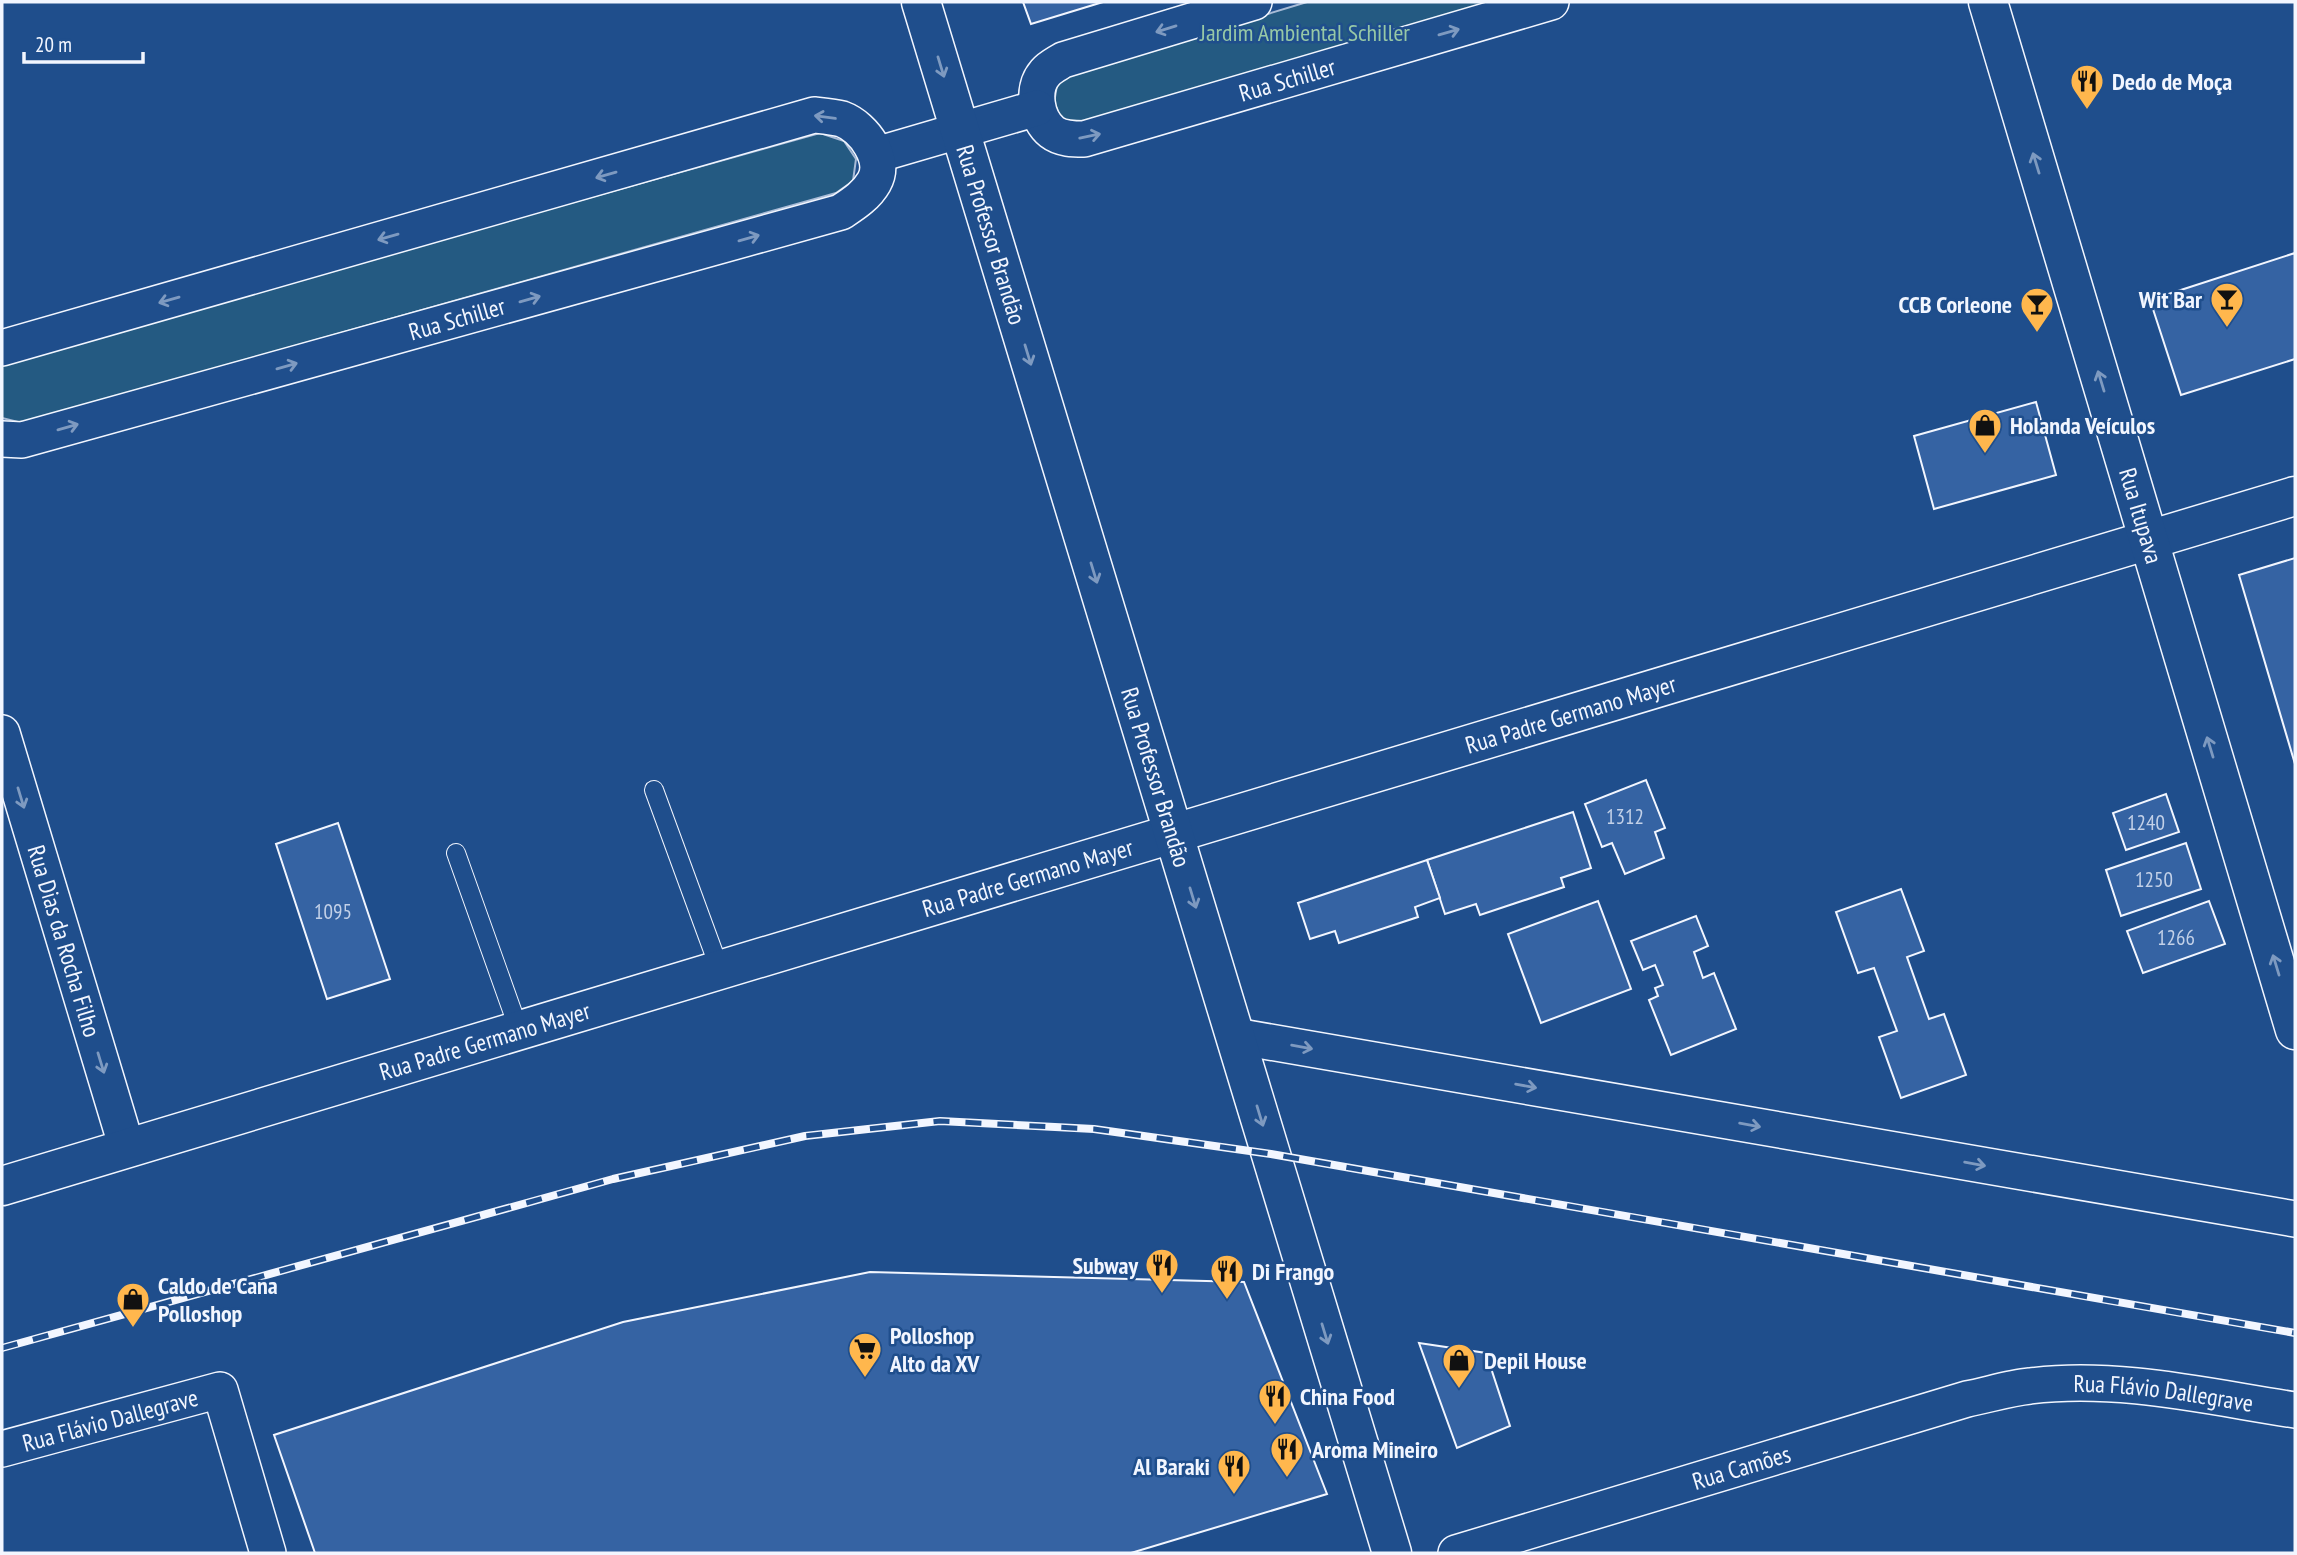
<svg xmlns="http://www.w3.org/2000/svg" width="2297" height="1555" font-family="'PT Sans Narrow',sans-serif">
<rect width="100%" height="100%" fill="#1f4e8c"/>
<!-- green -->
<g fill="#245a82" stroke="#a8bbd7" stroke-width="2">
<path d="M1307 2H1505L1081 127 1062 120 1054 103 1057 85 1068 75Z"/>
<path d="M820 133 844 141 856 159 853 181 836 193 22 423 2 418V362Z"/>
</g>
<!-- building -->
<g fill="#3563a3" stroke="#f2f6ff" stroke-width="2">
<path d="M1023 2H1103L1031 24Z"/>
<path d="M2295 253V359L2181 395 2150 300Z"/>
<path d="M2036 402 2056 475 1934 509 1914 436Z"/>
<path d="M2295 558V764L2239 575Z"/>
<path d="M1646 780 1665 828 1655 832 1664 858 1625 874 1612 843 1602 847 1585 804Z"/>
<path d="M2166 794 2179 832 2126 850 2113 813Z"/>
<path d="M1573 812 1591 868 1561 878 1564 887 1480 915 1476 904 1445 914 1427 860Z"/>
<path d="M338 823 390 979 327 999 276 844Z"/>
<path d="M2186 843 2201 889 2121 916 2106 870Z"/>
<path d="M1427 860 1440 898 1415 907 1418 917 1339 943 1335 931 1310 939 1298 903Z"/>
<path d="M1901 889 1924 951 1907 957 1929 1019 1944 1014 1966 1075 1901 1098 1879 1037 1897 1031 1874 968 1858 973 1836 912Z"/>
<path d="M1598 901 1631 989 1541 1023 1508 934Z"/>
<path d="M2209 901 2225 944 2143 973 2127 931Z"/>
<path d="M1696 916 1708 946 1694 952 1703 978 1714 973 1736 1029 1671 1055 1649 1000 1658 996 1655 988 1663 985 1655 965 1643 970 1631 941Z"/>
<path d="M870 1272 1244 1282 1327 1494 1131 1553H315L274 1435 623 1322Z"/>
<path d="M1419 1343 1486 1353 1510 1426 1457 1448Z"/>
</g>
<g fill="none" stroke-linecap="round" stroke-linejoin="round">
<defs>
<g id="service">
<path d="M654 790 720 970"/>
<path d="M456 853 519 1030"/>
</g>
<g id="minor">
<path id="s1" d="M1254 2 1063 60C1057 64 1050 67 1045 73 1031 89 1036 119 1052 132 1061 139 1074 139 1084 139L1551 2"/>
<path d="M876 155 1037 108"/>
<path d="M2 348 814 115C823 116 834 117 842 119 864 127 887 160 874 182 866 196 853 204 841 212L22 440 2 439"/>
<path id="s2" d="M2 733 127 1148"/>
<path d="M1235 1036 2295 1219"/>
<path id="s3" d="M2 1449 220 1390 268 1553"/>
<path id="s4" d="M1456 1553 1967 1399C1988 1395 2009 1388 2030 1386 2118 1375 2209 1397 2295 1410"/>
</g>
<g id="tertiary">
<path id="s5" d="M2 1186 2295 496"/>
</g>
<g id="secondary">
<path id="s6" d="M921 2 1392 1553"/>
<path id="s7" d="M1988 2 2295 1030"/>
</g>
</defs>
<!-- service casing -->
<use href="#service" stroke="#f2f6ff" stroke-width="20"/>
<!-- minor casing -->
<use href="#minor" stroke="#f2f6ff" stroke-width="38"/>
<!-- tertiary casing -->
<use href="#tertiary" stroke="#f2f6ff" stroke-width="41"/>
<!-- secondary casing -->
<use href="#secondary" stroke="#f2f6ff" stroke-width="41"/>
<!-- service -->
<use href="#service" stroke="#1f4e8c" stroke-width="18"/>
<!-- minor -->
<use href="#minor" stroke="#1f4e8c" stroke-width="35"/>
<!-- tertiary -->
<use href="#tertiary" stroke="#1f4e8c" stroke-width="38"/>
<!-- secondary -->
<use href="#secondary" stroke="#1f4e8c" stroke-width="38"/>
<defs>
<path id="rail" d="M2 1348 613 1179 805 1136 940 1121 1094 1129 1271 1154 2295 1333"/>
</defs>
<!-- rail casing -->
<use href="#rail" stroke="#f2f6ff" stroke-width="8"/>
<!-- rail -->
<use href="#rail" stroke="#1f4e8c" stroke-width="5" stroke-dasharray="16" stroke-linecap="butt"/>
</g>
<!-- one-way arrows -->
<defs><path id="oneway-shaft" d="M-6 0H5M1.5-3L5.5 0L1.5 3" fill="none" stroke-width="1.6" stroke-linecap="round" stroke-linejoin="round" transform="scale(1.75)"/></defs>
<g stroke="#7e9ac0">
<use href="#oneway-shaft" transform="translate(1166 29) rotate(163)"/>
<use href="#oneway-shaft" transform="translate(1449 32) rotate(-16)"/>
<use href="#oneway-shaft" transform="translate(941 67) rotate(73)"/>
<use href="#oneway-shaft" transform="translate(825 117) rotate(-172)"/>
<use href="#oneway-shaft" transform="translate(1090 136) rotate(-12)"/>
<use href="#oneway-shaft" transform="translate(2036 163) rotate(-107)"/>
<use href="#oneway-shaft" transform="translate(606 175) rotate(164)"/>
<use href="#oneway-shaft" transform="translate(388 237) rotate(164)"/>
<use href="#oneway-shaft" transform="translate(749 238) rotate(-16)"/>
<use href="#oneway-shaft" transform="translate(530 299) rotate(-16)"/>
<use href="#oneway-shaft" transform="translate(169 300) rotate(164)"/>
<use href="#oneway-shaft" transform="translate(1028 355) rotate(73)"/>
<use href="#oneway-shaft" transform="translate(287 366) rotate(-16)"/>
<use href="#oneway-shaft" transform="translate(2101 381) rotate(-107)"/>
<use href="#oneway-shaft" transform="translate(68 427) rotate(-16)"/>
<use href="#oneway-shaft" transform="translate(1094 573) rotate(73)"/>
<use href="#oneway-shaft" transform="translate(2210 747) rotate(-107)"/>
<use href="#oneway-shaft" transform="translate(21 798) rotate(73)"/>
<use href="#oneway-shaft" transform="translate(1193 898) rotate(73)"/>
<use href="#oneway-shaft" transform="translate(2276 965) rotate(-107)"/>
<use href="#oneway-shaft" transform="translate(1302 1047) rotate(10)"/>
<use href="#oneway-shaft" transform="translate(101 1063) rotate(73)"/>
<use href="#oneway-shaft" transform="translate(1526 1086) rotate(10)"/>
<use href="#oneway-shaft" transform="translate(1260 1116) rotate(73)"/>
<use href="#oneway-shaft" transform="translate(1750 1125) rotate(10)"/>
<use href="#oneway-shaft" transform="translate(1975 1164) rotate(10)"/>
<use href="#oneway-shaft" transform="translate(1325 1334) rotate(73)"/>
</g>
<!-- icons -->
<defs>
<symbol id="restaurant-pin" viewBox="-11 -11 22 30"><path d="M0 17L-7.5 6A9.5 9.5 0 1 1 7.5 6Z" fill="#ffb74d" stroke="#1f4e8c"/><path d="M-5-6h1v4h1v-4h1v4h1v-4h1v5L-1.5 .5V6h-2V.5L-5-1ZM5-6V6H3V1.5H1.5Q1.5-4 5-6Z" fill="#111"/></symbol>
<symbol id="bar-pin" viewBox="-11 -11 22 30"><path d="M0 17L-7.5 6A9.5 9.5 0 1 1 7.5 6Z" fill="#ffb74d" stroke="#1f4e8c"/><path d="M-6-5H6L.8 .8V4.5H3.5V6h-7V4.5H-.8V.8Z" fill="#111"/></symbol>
<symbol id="shop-pin" viewBox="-11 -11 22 30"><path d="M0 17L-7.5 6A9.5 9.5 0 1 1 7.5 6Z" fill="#ffb74d" stroke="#1f4e8c"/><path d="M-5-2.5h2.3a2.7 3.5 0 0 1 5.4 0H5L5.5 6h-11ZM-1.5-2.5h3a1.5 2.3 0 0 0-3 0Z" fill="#111"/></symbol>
<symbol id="supermarket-pin" viewBox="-11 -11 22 30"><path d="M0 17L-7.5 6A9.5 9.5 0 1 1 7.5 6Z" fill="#ffb74d" stroke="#1f4e8c"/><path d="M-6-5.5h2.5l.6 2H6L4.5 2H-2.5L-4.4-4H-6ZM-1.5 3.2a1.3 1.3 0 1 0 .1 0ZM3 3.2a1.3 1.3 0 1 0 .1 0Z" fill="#111"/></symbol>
</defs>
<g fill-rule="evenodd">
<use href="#restaurant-pin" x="2068" y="62" width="38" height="52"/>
<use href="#bar-pin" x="2208" y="280" width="38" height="52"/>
<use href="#bar-pin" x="2018" y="285" width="38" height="52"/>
<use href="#shop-pin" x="1966" y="406" width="38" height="52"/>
<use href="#restaurant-pin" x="1143" y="1246" width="38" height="52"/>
<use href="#restaurant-pin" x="1208" y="1252" width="38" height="52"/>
<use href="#shop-pin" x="114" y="1280" width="38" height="52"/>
<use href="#supermarket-pin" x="846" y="1330" width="38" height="52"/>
<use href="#shop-pin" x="1440" y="1341" width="38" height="52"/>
<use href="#restaurant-pin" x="1256" y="1377" width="38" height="52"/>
<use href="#restaurant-pin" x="1268" y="1430" width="38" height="52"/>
<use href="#restaurant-pin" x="1215" y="1447" width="38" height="52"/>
</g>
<g text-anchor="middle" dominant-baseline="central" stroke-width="5" stroke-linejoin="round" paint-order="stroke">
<!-- number labels -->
<g font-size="21" fill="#c3d1e8">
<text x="1625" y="816">1312</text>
<text x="2146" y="822">1240</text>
<text x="2154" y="879">1250</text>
<text x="333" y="911">1095</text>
<text x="2176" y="937">1266</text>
</g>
<!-- park labels -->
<g font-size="24" fill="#97c8a6" stroke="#1f4e8c">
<text x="1305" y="32">Jardim Ambiental Schiller</text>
</g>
<!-- street labels -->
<g font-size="24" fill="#f2f6ff" stroke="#1f4e8c">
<text stroke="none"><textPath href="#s1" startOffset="532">Rua Schiller</textPath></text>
<text stroke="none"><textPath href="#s6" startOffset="243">Rua Professor Brandão</textPath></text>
<text transform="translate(457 319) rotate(-16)">Rua Schiller</text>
<text stroke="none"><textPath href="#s7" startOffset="536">Rua Itupava</textPath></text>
<text stroke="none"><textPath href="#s5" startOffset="1638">Rua Padre Germano Mayer</textPath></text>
<text stroke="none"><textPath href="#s6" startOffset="810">Rua Professor Brandão</textPath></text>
<text stroke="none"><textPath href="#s5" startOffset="1071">Rua Padre Germano Mayer</textPath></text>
<text stroke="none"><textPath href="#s2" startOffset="217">Rua Dias da Rocha Filho</textPath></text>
<text stroke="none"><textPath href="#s5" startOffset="504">Rua Padre Germano Mayer</textPath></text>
<text stroke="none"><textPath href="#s4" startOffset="732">Rua Flávio Dallegrave</textPath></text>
<text stroke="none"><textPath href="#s3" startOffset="112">Rua Flávio Dallegrave</textPath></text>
<text stroke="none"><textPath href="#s4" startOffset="298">Rua Camões</textPath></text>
</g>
<!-- poi labels -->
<g font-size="24" font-weight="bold" fill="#f2f6ff" stroke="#1f4e8c" text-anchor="start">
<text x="2112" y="81">Dedo de Moça</text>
<text x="2202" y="299" text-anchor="end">Wit Bar</text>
<text x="2012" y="304" text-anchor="end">CCB Corleone</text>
<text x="2010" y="425">Holanda Veículos</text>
<text x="1138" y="1265" text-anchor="end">Subway</text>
<text x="1252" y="1271">Di Frango</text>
<text x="158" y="1285">Caldo de Cana<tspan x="158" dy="28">Polloshop</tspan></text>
<text x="890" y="1335">Polloshop<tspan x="890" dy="28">Alto da XV</tspan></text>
<text x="1484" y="1360">Depil House</text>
<text x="1300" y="1396">China Food</text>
<text x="1312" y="1449">Aroma Mineiro</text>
<text x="1210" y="1466" text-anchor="end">Al Baraki</text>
</g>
</g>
<!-- border -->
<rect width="2297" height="1555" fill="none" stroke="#f2f6ff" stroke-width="7"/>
<!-- scale -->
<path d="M24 52v10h119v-10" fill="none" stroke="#f2f6ff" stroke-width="3.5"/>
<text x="35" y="52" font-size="21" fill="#f2f6ff" stroke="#1f4e8c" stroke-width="5" paint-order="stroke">20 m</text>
</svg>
